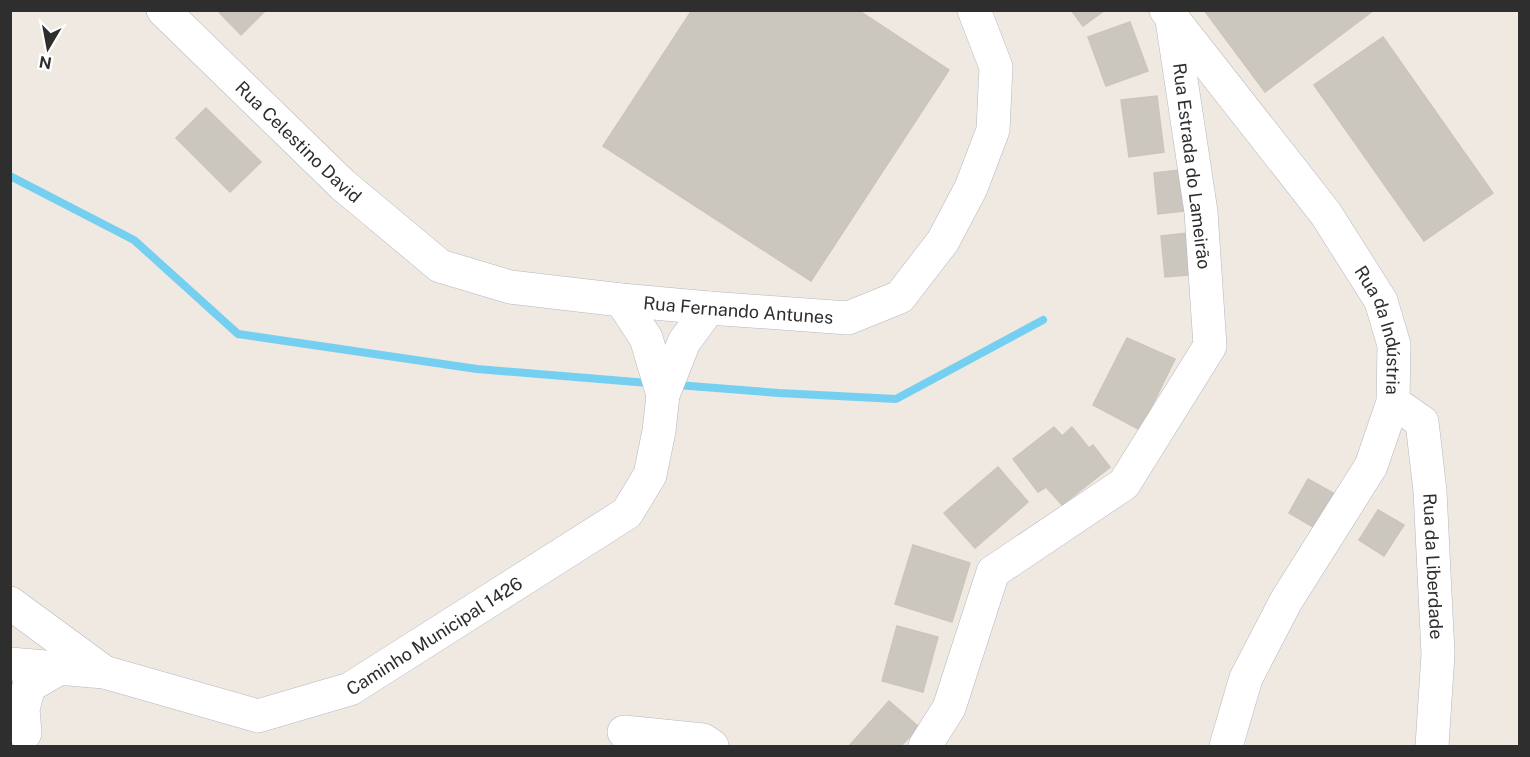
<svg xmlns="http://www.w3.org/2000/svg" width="1530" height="757" font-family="'Public Sans',sans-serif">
<rect width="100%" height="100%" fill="#efe9e1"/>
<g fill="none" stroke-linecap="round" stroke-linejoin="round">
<!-- stream -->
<g stroke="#75cff0" stroke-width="8">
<path d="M10 176 134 240 238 334 477 369 648 383"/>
<path d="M677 385 779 393 896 399 1043 320"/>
</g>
</g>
<!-- building -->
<g fill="#cbc7bf" stroke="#cbc5ba" stroke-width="1.5">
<path d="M217 10H266L241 35Z"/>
<path d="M692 10H858L949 70 811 281 603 146Z"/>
<path d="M1071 10H1105L1083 26Z"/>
<path d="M1204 10H1374L1265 92Z"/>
<path d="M1130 22 1148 71 1106 86 1088 37Z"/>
<path d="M1383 37 1493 193 1424 241 1314 85Z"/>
<path d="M1157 96 1164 152 1129 157 1121 100Z"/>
<path d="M206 108 261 162 230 192 176 138Z"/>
<path d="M1189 169 1193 210 1158 214 1154 173Z"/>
<path d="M1197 232 1201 274 1165 277 1161 236Z"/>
<path d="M1127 338 1175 359 1140 430 1093 405Z"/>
<path d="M1054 427 1062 436 1072 427 1089 448 1093 445 1110 467 1062 505 1046 487 1038 492 1013 459Z"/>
<path d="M998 467 1028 502 975 548 944 513Z"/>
<path d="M1308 479 1335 494 1315 528 1289 513Z"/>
<path d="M1378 510 1404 525 1384 556 1359 540Z"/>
<path d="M913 545 970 563 952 622 895 604Z"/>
<path d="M897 626 938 637 923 692 882 681Z"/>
<path d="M889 701 919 727 901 746H849Z"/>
</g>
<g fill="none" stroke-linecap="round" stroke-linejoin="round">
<defs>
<g id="minor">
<path id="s1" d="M163 10 343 185 440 266 510 287 621 300 709 308 848 318 900 297 943 241 971 188 993 130 996 67 974 10"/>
<path id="s2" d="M1166 10 1326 214 1381 301 1394 345 1393 402 1371 466 1286 601 1246 678 1226 746"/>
<path d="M621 300 646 338 663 395"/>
<path id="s3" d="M1393 402 1422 422 1430 491 1438 654 1432 746"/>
<path d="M10 603 104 672"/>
<path id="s4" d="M10 664 104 672 258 716 350 689 627 513 650 475 659 431 663 395 684 342 709 308"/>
<path d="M624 732 703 740 712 746"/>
<path d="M25 733 23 709 29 686 60 668"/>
<path d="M925 746 949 708 993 572 1124 484 1210 346 1201 212 1172 20"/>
</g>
</defs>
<!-- minor casing -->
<use href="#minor" stroke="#b4b7c1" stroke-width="34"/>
<!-- minor -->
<use href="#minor" stroke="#fff" stroke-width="33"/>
</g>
<g text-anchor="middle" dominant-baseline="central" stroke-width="4.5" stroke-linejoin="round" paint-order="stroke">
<!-- street labels -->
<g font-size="18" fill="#2e2e2e" stroke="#fff">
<text stroke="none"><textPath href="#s1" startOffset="189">Rua Celestino David</textPath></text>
<text transform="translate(1192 166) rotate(83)">Rua Estrada do Lameirão</text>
<text stroke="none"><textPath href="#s1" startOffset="680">Rua Fernando Antunes</textPath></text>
<text stroke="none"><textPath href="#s2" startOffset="390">Rua da Indústria</textPath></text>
<text stroke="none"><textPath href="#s3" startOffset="180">Rua da Liberdade</textPath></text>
<text stroke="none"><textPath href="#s4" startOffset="450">Caminho Municipal 1426</textPath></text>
</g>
</g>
<!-- border -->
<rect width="1530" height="757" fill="none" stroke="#2e2e2e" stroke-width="24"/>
<!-- north arrow -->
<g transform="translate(48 48) rotate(190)" stroke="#ffffff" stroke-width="4.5" paint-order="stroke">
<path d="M0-4.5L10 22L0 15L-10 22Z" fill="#2e2e2e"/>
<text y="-9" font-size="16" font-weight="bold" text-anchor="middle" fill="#2e2e2e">N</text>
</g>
</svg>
